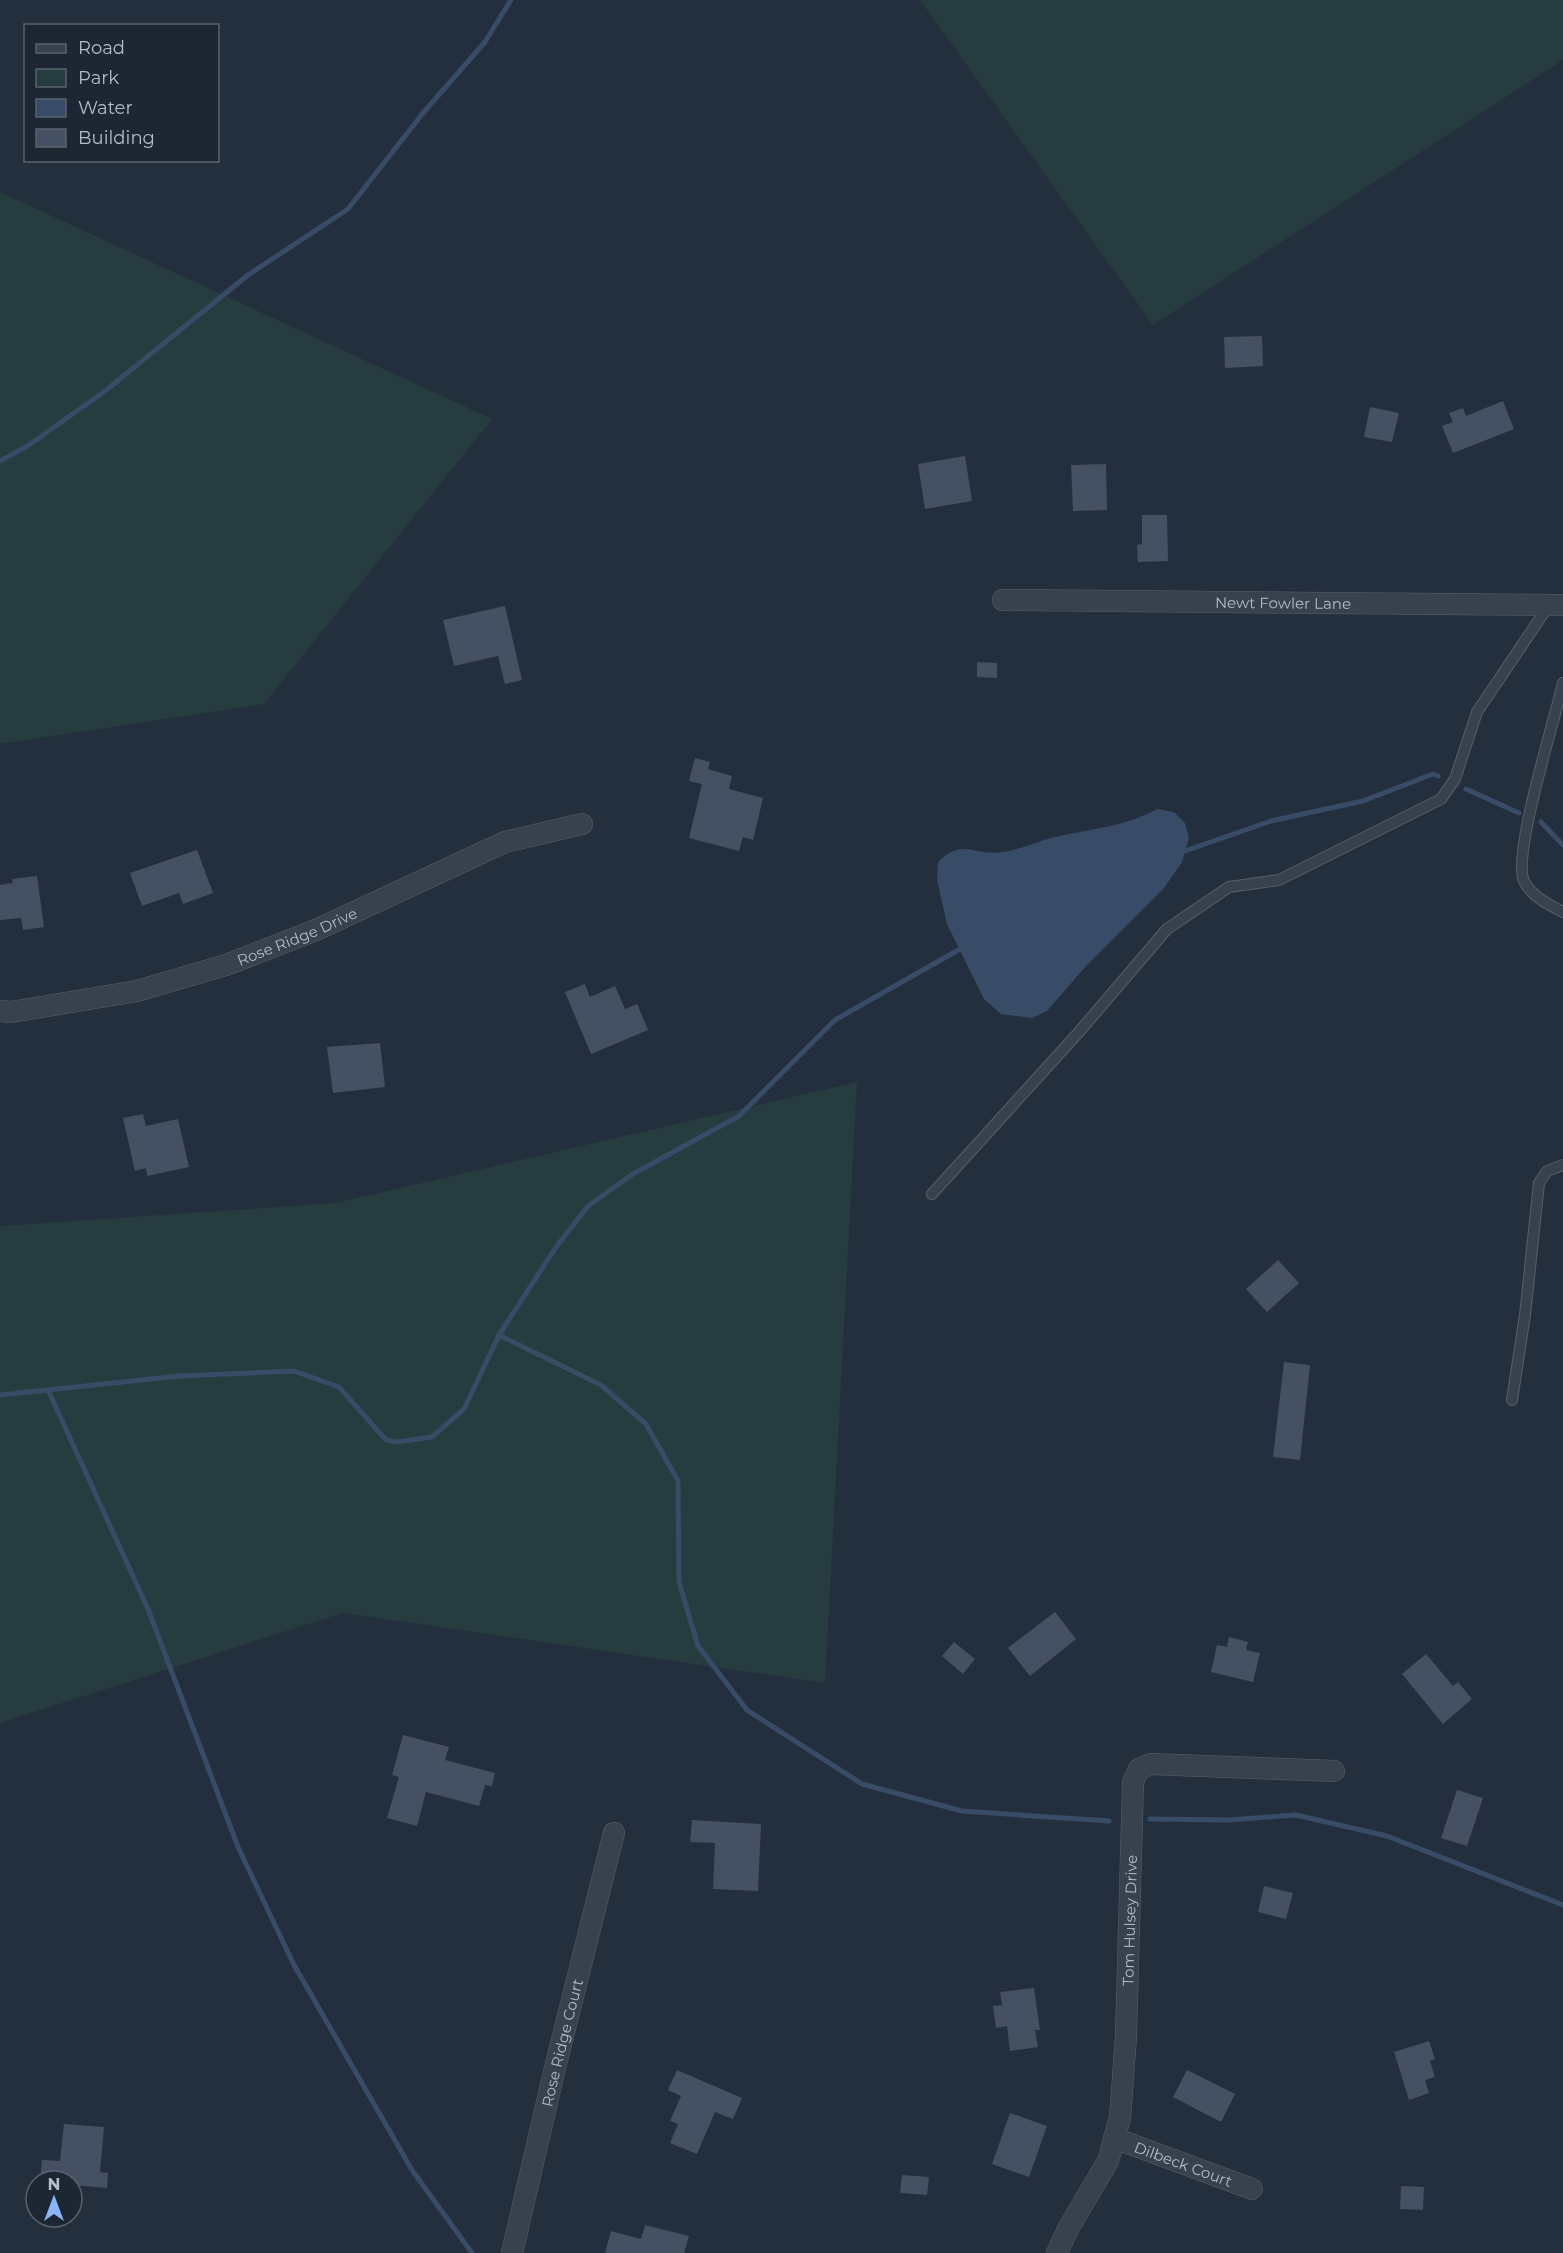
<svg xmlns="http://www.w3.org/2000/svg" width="1563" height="2253" font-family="Montserrat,sans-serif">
<rect width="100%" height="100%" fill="#242f3e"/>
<!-- green -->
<g fill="#263c3f">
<path d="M920 0H1563V60L1153 325Z"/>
<path d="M0 192 492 419 264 704 0 744Z"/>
<path d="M857 1082 825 1683 343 1613 0 1723V1226L336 1203Z"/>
</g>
<!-- water -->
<path fill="#394c67" d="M1157 809 1174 812 1185 823 1189 838 1182 862 1164 888 1086 966 1047 1011 1032 1018 1001 1014 984 999 947 924 937 880 938 862C964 837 973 857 1002 852 1021 850 1037 841 1055 837 1090 829 1125 827 1157 809Z"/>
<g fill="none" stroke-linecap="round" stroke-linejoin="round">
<!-- stream -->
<g stroke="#394c67" stroke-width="5">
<path d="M0 461 29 445 105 391 248 275 348 209 423 113 485 42 511 0"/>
<path d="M1466 789 1519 813"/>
<path d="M1541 822 1563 845"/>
<path d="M1185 851 1271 821 1363 801 1433 774 1438 776"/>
<path d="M499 1335 601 1385 646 1424 678 1481 679 1582 698 1646 747 1710 862 1784 962 1811 1109 1821"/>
<path d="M49 1392 148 1609 238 1847 294 1965 412 2170 472 2253"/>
<path d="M0 1395 179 1376 294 1371 339 1387 386 1440 397 1442 432 1437 464 1409 499 1335 556 1247 588 1206 633 1174 739 1116 835 1020 960 949"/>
<path d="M1150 1819 1229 1820 1296 1815 1387 1836 1563 1905"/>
</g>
</g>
<!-- building -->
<g fill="#455162">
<path d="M1262 336 1263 366 1225 368 1224 337Z"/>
<path d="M1503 401 1514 429 1453 453 1442 426 1453 422 1449 413 1463 408 1466 416Z"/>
<path d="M1370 407 1399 413 1392 442 1364 437Z"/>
<path d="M965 456 972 501 925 509 918 464Z"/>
<path d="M1106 464 1107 510 1073 511 1071 465Z"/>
<path d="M1142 515H1167L1168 561 1138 562 1137 545 1142 544Z"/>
<path d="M505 606 522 680 505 684 498 656 454 666 443 620Z"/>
<path d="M977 662 997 663V678L977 677Z"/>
<path d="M695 758 710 762 708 769 732 776 729 789 763 798 753 840 743 837 739 851 689 838 702 784 689 781Z"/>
<path d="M197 850 213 893 183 904 179 893 142 906 130 873Z"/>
<path d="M37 876 44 927 23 930 21 918 0 920V885L13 883 12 879Z"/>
<path d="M585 984 590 997 615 986 625 1009 637 1004 648 1030 591 1054 565 992Z"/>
<path d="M380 1043 385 1087 333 1093 327 1047Z"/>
<path d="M143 1114 146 1126 178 1119 189 1167 147 1176 146 1168 135 1171 123 1118Z"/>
<path d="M1278 1260 1299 1283 1267 1312 1246 1289Z"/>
<path d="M1284 1362 1310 1365 1300 1460 1273 1457Z"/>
<path d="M1055 1612 1076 1639 1030 1676 1008 1648Z"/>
<path d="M1229 1637 1248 1642 1246 1650 1260 1653 1253 1682 1211 1672 1217 1645 1227 1647Z"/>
<path d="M954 1642 975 1659 963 1674 942 1656Z"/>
<path d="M1426 1654 1453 1686 1458 1682 1472 1699 1443 1724 1402 1674Z"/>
<path d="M403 1735 449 1747 445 1760 495 1773 492 1786 485 1785 479 1806 426 1792 417 1826 387 1818 399 1777 392 1775Z"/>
<path d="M1457 1790 1483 1798 1467 1846 1441 1838Z"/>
<path d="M692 1820 761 1824 758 1891 713 1889 715 1843 690 1842Z"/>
<path d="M1264 1886 1293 1893 1286 1919 1258 1912Z"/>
<path d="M1034 1988 1040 2030H1035L1038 2047 1010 2051 1007 2026 996 2028 993 2006 1002 2005 1000 1992Z"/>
<path d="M1429 2041 1435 2059 1430 2061 1435 2077 1425 2080 1429 2093 1409 2100 1394 2052Z"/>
<path d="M677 2070 742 2098 733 2119 715 2112 697 2154 670 2143 678 2124 670 2121 681 2096 668 2090Z"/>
<path d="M1187 2070 1235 2094 1221 2122 1173 2097Z"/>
<path d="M1010 2113 1047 2126 1029 2177 992 2164Z"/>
<path d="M64 2124 104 2127 100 2172 108 2173 107 2188 72 2185V2181H40L42 2160 60 2161Z"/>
<path d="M902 2175 929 2177 927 2195 900 2193Z"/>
<path d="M1401 2186 1424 2187 1423 2210 1400 2209Z"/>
<path d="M645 2225 689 2236 684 2253H605L611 2231 641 2239Z"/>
</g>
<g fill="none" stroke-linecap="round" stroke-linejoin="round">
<defs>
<g id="lane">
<path d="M1563 683C1555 719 1512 855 1524 881 1531 896 1549 905 1563 912"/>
<path d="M932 1194 1079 1032 1167 929 1229 887 1279 880 1441 799 1455 779 1477 712 1549 605"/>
<path d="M1512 1400 1525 1315 1539 1183 1547 1171 1563 1165"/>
</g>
<g id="street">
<path id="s1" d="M1003 600 1563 605"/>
<path id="s2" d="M0 1011 11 1012 137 991 226 965 316 930 505 842 582 824"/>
<path id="s3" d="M1114 2138 1252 2189"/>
<path id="s4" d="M512 2253 555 2068 614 1833"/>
<path id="s5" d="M1057 2253 1068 2229 1108 2161 1120 2118 1126 2036 1133 1782 1139 1769 1151 1764 1334 1771"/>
</g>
</defs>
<!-- lane casing -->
<use href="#lane" stroke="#565f6c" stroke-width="12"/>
<!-- street casing -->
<use href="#street" stroke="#565f6c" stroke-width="22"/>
<!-- lane -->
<use href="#lane" stroke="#38414e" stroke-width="10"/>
<!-- street -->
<use href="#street" stroke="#38414e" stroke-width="21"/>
</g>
<g text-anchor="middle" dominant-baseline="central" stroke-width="4.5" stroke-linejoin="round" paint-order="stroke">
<!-- street labels -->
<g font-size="15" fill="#b4bcc9" stroke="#1d2633">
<text stroke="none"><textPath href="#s1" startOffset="280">Newt Fowler Lane</textPath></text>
<text stroke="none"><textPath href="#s2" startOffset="308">Rose Ridge Drive</textPath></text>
<text stroke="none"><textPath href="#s5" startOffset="348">Tom Hulsey Drive</textPath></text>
<text stroke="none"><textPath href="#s4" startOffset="216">Rose Ridge Court</textPath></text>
<text stroke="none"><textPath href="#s3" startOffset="74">Dilbeck Court</textPath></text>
</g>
</g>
<!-- legend -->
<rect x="24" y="24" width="195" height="138" fill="#1d2633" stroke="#59626f" stroke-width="1.5"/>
<rect x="36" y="44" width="30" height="9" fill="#38414e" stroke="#59626f" stroke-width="1.5"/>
<text x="78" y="54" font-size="18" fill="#b4bcc9">Road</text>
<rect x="36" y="69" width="30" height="18" fill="#263c3f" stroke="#59626f" stroke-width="1.5"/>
<text x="78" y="84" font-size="18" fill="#b4bcc9">Park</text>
<rect x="36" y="99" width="30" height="18" fill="#394c67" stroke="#59626f" stroke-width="1.5"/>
<text x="78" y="114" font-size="18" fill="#b4bcc9">Water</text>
<rect x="36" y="129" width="30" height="18" fill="#455162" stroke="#59626f" stroke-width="1.5"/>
<text x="78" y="144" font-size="18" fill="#b4bcc9">Building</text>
<!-- north arrow -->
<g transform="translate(54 2199)"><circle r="28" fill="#1d2633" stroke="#59626f" stroke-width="1.5"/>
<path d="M0-4.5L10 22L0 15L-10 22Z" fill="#8ab4f8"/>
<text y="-9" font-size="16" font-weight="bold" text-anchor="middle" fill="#b4bcc9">N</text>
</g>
</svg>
